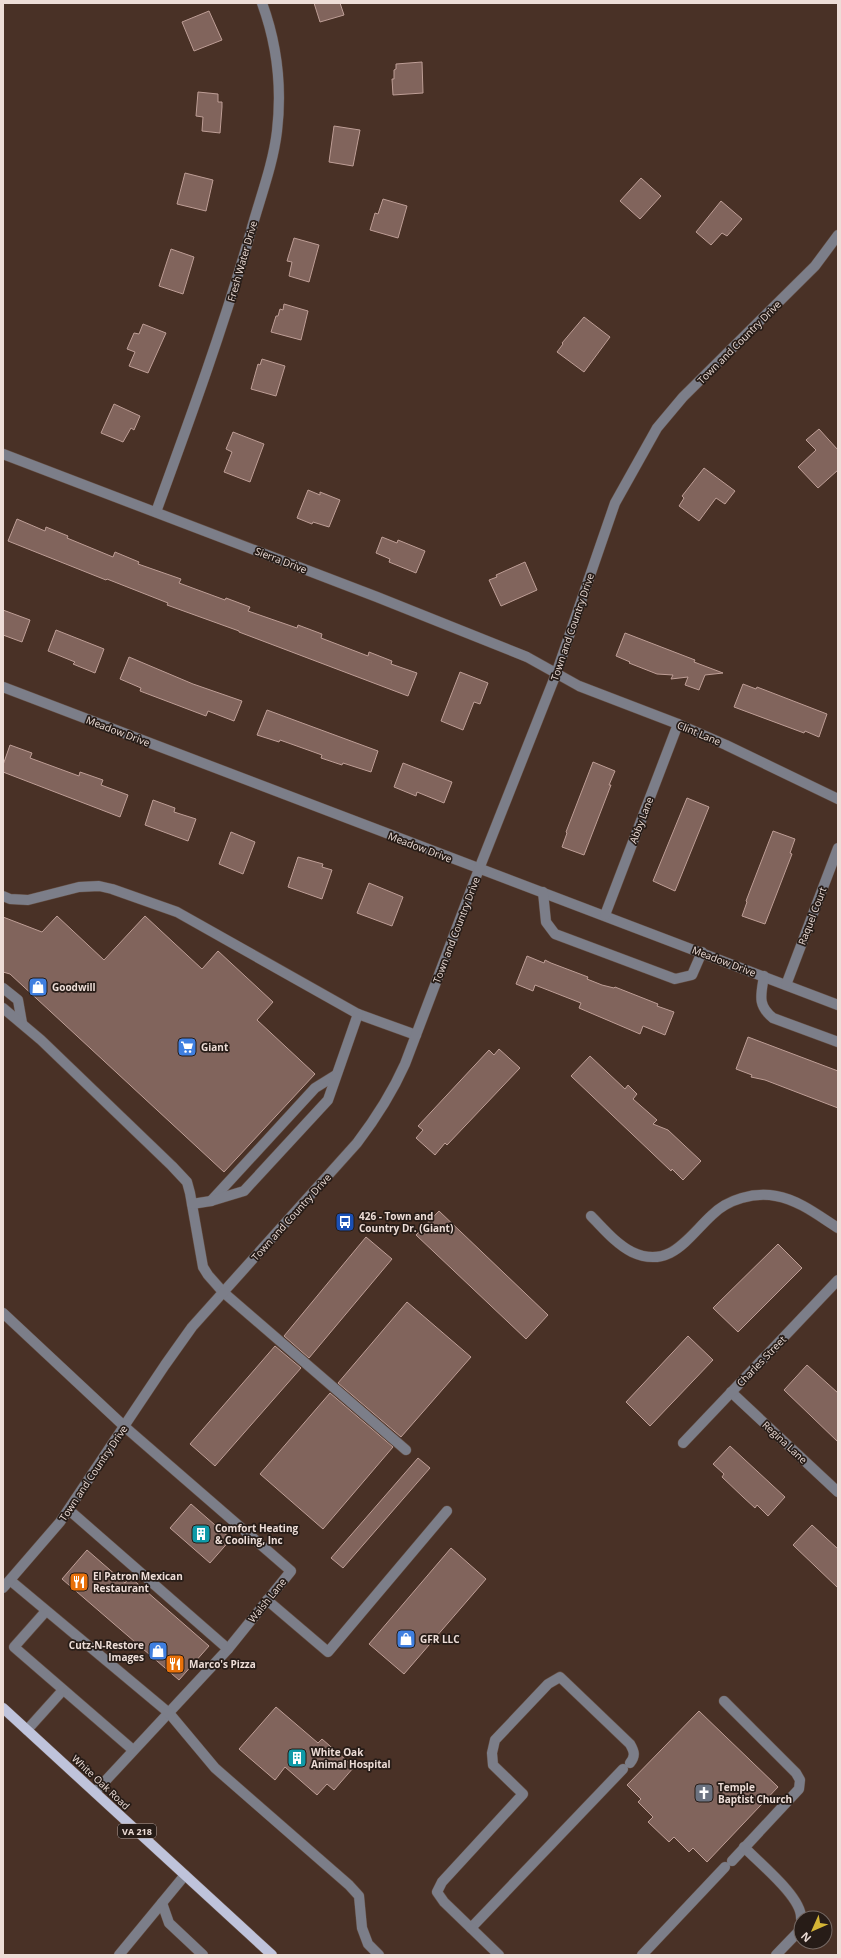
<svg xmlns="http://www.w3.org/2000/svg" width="841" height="1958" font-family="'Open Sans',sans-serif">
<rect width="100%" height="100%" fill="#493126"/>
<!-- building -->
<g fill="#81645c" stroke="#be9e96">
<path d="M314 3H340L344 15 320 22Z"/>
<path d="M209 11 222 40 194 51 182 22Z"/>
<path d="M422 62 423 93 393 95 392 79H394V70L396 69V64Z"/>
<path d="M198 92 218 94V102H222V107L220 133 202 131 203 117 196 116Z"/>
<path d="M334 126 360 130 353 166 329 162Z"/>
<path d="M185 173 213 180 206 211 177 204Z"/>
<path d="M641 178 661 196 640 219 620 201Z"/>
<path d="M383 199 407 206 398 238 370 230 375 213 378 214Z"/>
<path d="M721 201 742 219 727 236 722 233 711 245 696 232Z"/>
<path d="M294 238 319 245 309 282 289 276 292 262 287 261Z"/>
<path d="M171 249 194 257 183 294 159 286Z"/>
<path d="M284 304 308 311 301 340 271 332 276 316H278L280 309 283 310Z"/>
<path d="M584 317 610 337 584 372 557 352 563 344 562 343Z"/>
<path d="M143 324 166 333 148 373 129 366 135 352 127 349 134 333 139 334Z"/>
<path d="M262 359 285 366 276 396 251 389 258 364 260 365Z"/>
<path d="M114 404 140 416 134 430 131 428 123 442 101 433Z"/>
<path d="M819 429 838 450V470L818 488 798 467 816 450 806 440Z"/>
<path d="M233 432 264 444 250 482 224 472 232 452 226 449Z"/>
<path d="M704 468 735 491 725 504 716 498 699 521 679 506 684 498 682 496Z"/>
<path d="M308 490 320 495V492L340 500 329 527 313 522 312 524 297 518Z"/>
<path d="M17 519 45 531 46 527 68 536 67 538 113 557 115 552 139 562 138 564 181 579 179 583 225 600 226 598 250 607 248 611 297 628 298 625 322 634 321 638 368 656 369 652 392 661 391 664 417 673 408 696 239 632V631L167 605 168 603 107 579 106 580 8 541Z"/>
<path d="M382 537 397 543 398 540 425 551 416 573 389 562 390 559 376 553Z"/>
<path d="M525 562 537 590 501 606 489 580 497 577 496 575Z"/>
<path d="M3 610 30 620 22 642 3 635Z"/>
<path d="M56 630 104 649 95 673 73 664 75 662 48 651Z"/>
<path d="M625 633 695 660 694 662 723 673 705 675 699 690 685 685 688 677 671 679 673 675 657 674 629 663 630 662 616 656Z"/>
<path d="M129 657 193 684 242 701 234 721 208 711 206 716 140 691 141 688 120 679Z"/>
<path d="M460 672 488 683 480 704 474 702 463 730 441 721Z"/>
<path d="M743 684 756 689 757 687 827 714 819 737 805 731 804 733 734 707Z"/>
<path d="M267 710 378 751 371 772 343 763 342 765 321 758 322 755 280 740 279 742 257 735Z"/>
<path d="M10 745 32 753 30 758 79 776 80 772 103 780 101 785 128 795 120 817 3 772V765Z"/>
<path d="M593 762 615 771 609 785H611L584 855 562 847 567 833 566 832Z"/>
<path d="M403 763 452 782 444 803 417 792 416 796 394 787Z"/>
<path d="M687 798 709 807 675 891 653 881Z"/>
<path d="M153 800 175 808 174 812 196 819 188 841 145 825Z"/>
<path d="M773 831 795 839 790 853 792 854 765 924 742 916 747 902 746 901Z"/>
<path d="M231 832 255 842 243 874 219 864Z"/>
<path d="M298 857 323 864 322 867 332 870 322 899 288 887Z"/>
<path d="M369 883 403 897 392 926 357 913Z"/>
<path d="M57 916 104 960 145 916 202 969 218 951 273 1002 257 1020 315 1074 224 1172 10 974 3 972V917L42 932Z"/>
<path d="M527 956 544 963 545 960 551 963 588 977 587 979 602 985 614 988 615 987 658 1004 657 1006 674 1012 665 1035 643 1026 640 1034 579 1008 581 1003 535 985 533 991 516 984Z"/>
<path d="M748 1037 838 1071V1108L765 1080 751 1077 752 1075 736 1069Z"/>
<path d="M499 1049 520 1068 447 1145 445 1143 435 1155 416 1138 423 1130 418 1126 489 1050 494 1055Z"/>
<path d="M590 1056 625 1089 628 1085 637 1094 633 1099 657 1120 653 1124 668 1130 701 1161 683 1180 672 1169 671 1171 571 1076Z"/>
<path d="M439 1211 548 1315 526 1339 416 1235Z"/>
<path d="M366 1237 392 1259 309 1358 284 1336Z"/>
<path d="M778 1244 802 1268 738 1332 713 1308Z"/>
<path d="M407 1302 471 1357 401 1437 338 1383Z"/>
<path d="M688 1336 713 1360 650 1426 626 1402Z"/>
<path d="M275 1346 301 1368 215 1466 190 1444Z"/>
<path d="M807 1365 838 1393V1442L784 1390Z"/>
<path d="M330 1393 393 1447 323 1529 260 1474Z"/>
<path d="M730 1446 785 1497 768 1516 757 1505 755 1508 743 1497 722 1477 724 1474 713 1464Z"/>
<path d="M418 1458 430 1468 343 1568 331 1558Z"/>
<path d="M191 1504 231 1539 210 1563 170 1528Z"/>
<path d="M812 1525 838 1549V1588L793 1545Z"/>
<path d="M451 1548 486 1579 404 1674 369 1644Z"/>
<path d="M87 1550 125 1583 130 1577 209 1646 179 1680 62 1579Z"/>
<path d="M276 1707 318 1743 322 1739 354 1767 334 1790 327 1784 317 1795 285 1767 275 1780 239 1749Z"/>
<path d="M699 1711 778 1787 707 1862 693 1848 689 1852 674 1837 669 1842 648 1822 653 1817 638 1802 641 1799 627 1785Z"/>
</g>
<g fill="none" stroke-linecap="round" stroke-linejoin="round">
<defs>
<g id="minor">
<path d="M3 454 377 597 527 657 579 686 678 724 726 745 838 799"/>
<path d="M156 512C190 419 224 326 251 231 260 198 273 165 277 131 282 88 277 44 262 3"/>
<path d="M3 687 838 1005"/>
<path d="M543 892 546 922 555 934 675 979 692 975 702 952"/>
<path d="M3 896 10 899 28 900 79 887 99 886 112 889 177 912 358 1014 416 1035"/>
<path d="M605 915 678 724"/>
<path d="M764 976C761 995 757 1005 773 1018L838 1042"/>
<path d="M786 985 838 848"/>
<path d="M3 988 18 1000 22 1023"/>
<path d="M3 1008 41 1040 172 1166 187 1182 190 1193 203 1267 208 1275 223 1292 406 1450"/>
<path d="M211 1201 315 1088 336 1075"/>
<path d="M192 1204 211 1201 244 1191 328 1100 358 1014"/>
<path d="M591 1216C603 1228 616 1244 632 1252 670 1270 688 1237 712 1215 728 1199 754 1192 776 1196 799 1200 819 1216 838 1228"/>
<path d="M3 1313 125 1427 291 1571 228 1649 95 1792"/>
<path d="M731 1392 838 1492"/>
<path d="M683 1443 838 1280"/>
<path d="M69 1510 228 1649"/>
<path d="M11 1581 169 1713 215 1768 349 1885 359 1896 362 1928 368 1944 379 1955"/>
<path d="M3 1588 60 1522 165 1365 192 1327 357 1143C376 1118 392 1093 405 1064L479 869 556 674 615 503 657 428 683 397 815 266 838 235"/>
<path d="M267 1600 328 1652 447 1511"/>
<path d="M46 1611 14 1647 133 1750"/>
<path d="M724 1701 796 1773 800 1780 799 1789 732 1861"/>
<path d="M27 1730 63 1690"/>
<path d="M744 1847C759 1863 802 1897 801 1918"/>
<path d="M162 1903 169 1923 203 1955"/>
<path d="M471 1928 623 1769"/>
<path d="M119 1955 185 1875"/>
<path d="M499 1955 444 1902 437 1892 442 1882 523 1794 493 1765 492 1753 495 1740 548 1684 560 1677 630 1744C634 1751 636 1756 630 1763"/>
<path d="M642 1955 725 1867"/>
<path d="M776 1955 801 1929V1926"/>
</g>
<path id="major" d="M3 1708 272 1955"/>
</defs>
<!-- minor casing -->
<use href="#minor" stroke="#634d42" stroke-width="11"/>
<!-- major casing -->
<use href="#major" stroke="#634d42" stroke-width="11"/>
<!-- minor -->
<use href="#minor" stroke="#7c7e89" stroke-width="10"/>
<!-- major -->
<use href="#major" stroke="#bfc3db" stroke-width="10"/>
</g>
<!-- icons -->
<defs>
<symbol id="shop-square" viewBox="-11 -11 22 22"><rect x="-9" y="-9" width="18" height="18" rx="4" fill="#3f7fe0" stroke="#271c17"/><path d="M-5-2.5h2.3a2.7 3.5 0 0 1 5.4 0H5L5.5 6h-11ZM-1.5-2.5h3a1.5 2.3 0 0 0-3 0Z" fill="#fff"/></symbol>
<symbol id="supermarket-square" viewBox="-11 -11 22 22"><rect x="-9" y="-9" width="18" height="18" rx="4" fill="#3f7fe0" stroke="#271c17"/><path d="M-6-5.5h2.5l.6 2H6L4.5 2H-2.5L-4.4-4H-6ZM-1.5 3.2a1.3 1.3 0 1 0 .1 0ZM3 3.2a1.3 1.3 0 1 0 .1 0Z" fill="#fff"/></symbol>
<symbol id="bus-square" viewBox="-11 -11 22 22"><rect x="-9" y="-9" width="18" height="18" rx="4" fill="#1a4fb4" stroke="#271c17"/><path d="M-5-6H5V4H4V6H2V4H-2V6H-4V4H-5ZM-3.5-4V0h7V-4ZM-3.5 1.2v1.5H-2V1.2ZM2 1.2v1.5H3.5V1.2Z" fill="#fff"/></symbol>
<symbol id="building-square" viewBox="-11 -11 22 22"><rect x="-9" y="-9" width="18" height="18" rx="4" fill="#0f9aa8" stroke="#271c17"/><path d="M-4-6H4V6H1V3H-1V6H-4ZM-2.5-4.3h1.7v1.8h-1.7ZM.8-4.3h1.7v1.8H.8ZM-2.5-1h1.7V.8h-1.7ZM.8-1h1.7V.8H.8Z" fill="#fff"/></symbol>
<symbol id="restaurant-square" viewBox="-11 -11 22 22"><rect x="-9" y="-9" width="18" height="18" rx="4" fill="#e8710a" stroke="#271c17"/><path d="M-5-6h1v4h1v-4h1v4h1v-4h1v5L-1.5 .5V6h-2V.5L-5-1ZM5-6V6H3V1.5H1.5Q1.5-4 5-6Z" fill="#fff"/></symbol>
<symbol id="church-square" viewBox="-11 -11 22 22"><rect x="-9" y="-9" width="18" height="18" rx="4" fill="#6b7280" stroke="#271c17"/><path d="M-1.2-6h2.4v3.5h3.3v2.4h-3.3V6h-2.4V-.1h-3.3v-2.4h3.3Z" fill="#fff"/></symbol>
</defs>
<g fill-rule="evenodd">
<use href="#shop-square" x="27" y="976" width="22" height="22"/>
<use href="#supermarket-square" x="176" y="1036" width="22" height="22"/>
<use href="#bus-square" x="334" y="1211" width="22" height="22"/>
<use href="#building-square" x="190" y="1523" width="22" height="22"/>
<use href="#restaurant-square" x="68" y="1571" width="22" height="22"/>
<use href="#shop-square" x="395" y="1628" width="22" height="22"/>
<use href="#shop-square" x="147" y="1640" width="22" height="22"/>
<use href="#restaurant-square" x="164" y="1653" width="22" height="22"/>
<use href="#building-square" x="286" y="1747" width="22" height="22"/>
<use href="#church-square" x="693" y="1782" width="22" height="22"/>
</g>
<g text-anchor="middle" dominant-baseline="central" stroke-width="3.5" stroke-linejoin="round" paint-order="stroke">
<!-- shield labels -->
<rect fill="#271c17" stroke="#b2a39d" stroke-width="1" x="118" y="1824" width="38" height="14" rx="3"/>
<g font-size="9" font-weight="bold" fill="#edddd7">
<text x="137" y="1831">VA 218</text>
</g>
<!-- street labels -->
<g font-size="10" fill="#edddd7" stroke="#271c17">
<text transform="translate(242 261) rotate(-74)">Fresh Water Drive</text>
<text transform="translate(739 342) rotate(-45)">Town and Country Drive</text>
<text transform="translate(281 560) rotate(21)">Sierra Drive</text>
<text transform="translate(572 627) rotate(-71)">Town and Country Drive</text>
<text transform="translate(118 731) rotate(21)">Meadow Drive</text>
<text transform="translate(699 733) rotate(23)">Clint Lane</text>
<text transform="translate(641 820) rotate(-69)">Abby Lane</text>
<text transform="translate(420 847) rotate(21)">Meadow Drive</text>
<text transform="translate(812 916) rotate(-69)">Raquel Court</text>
<text transform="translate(456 930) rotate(-69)">Town and Country Drive</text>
<text transform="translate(724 961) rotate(21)">Meadow Drive</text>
<text transform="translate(291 1217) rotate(-48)">Town and Country Drive</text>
<text transform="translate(761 1361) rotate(-46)">Charles Street</text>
<text transform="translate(785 1442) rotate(43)">Regina Lane</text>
<text transform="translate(93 1473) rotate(-56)">Town and Country Drive</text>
<text transform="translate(267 1600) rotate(-51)">Walsh Lane</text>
<text transform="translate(101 1782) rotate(43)">White Oak Road</text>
</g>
<!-- poi labels -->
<g font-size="10" font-weight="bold" fill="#edddd7" stroke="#271c17" text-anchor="start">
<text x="52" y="987">Goodwill</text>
<text x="201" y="1047">Giant</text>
<text x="359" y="1216">426 - Town and<tspan x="359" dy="12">Country Dr. (Giant)</tspan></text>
<text x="215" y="1528">Comfort Heating<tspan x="215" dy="12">&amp; Cooling, Inc</tspan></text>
<text x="93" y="1576">El Patron Mexican<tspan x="93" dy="12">Restaurant</tspan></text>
<text x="420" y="1639">GFR LLC</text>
<text x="144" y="1645" text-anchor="end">Cutz-N-Restore<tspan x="144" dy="12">Images</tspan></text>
<text x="189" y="1664">Marco's Pizza</text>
<text x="311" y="1752">White Oak<tspan x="311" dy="12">Animal Hospital</tspan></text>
<text x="718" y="1787">Temple<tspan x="718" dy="12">Baptist Church</tspan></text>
</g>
</g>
<!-- border -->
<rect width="841" height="1958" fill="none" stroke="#edddd7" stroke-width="8"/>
<!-- north arrow -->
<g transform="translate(813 1930) rotate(225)"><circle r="19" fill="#271c17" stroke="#766964"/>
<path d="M0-3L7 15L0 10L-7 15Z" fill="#d5b535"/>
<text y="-6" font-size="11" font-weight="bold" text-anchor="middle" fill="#edddd7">N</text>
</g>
</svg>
